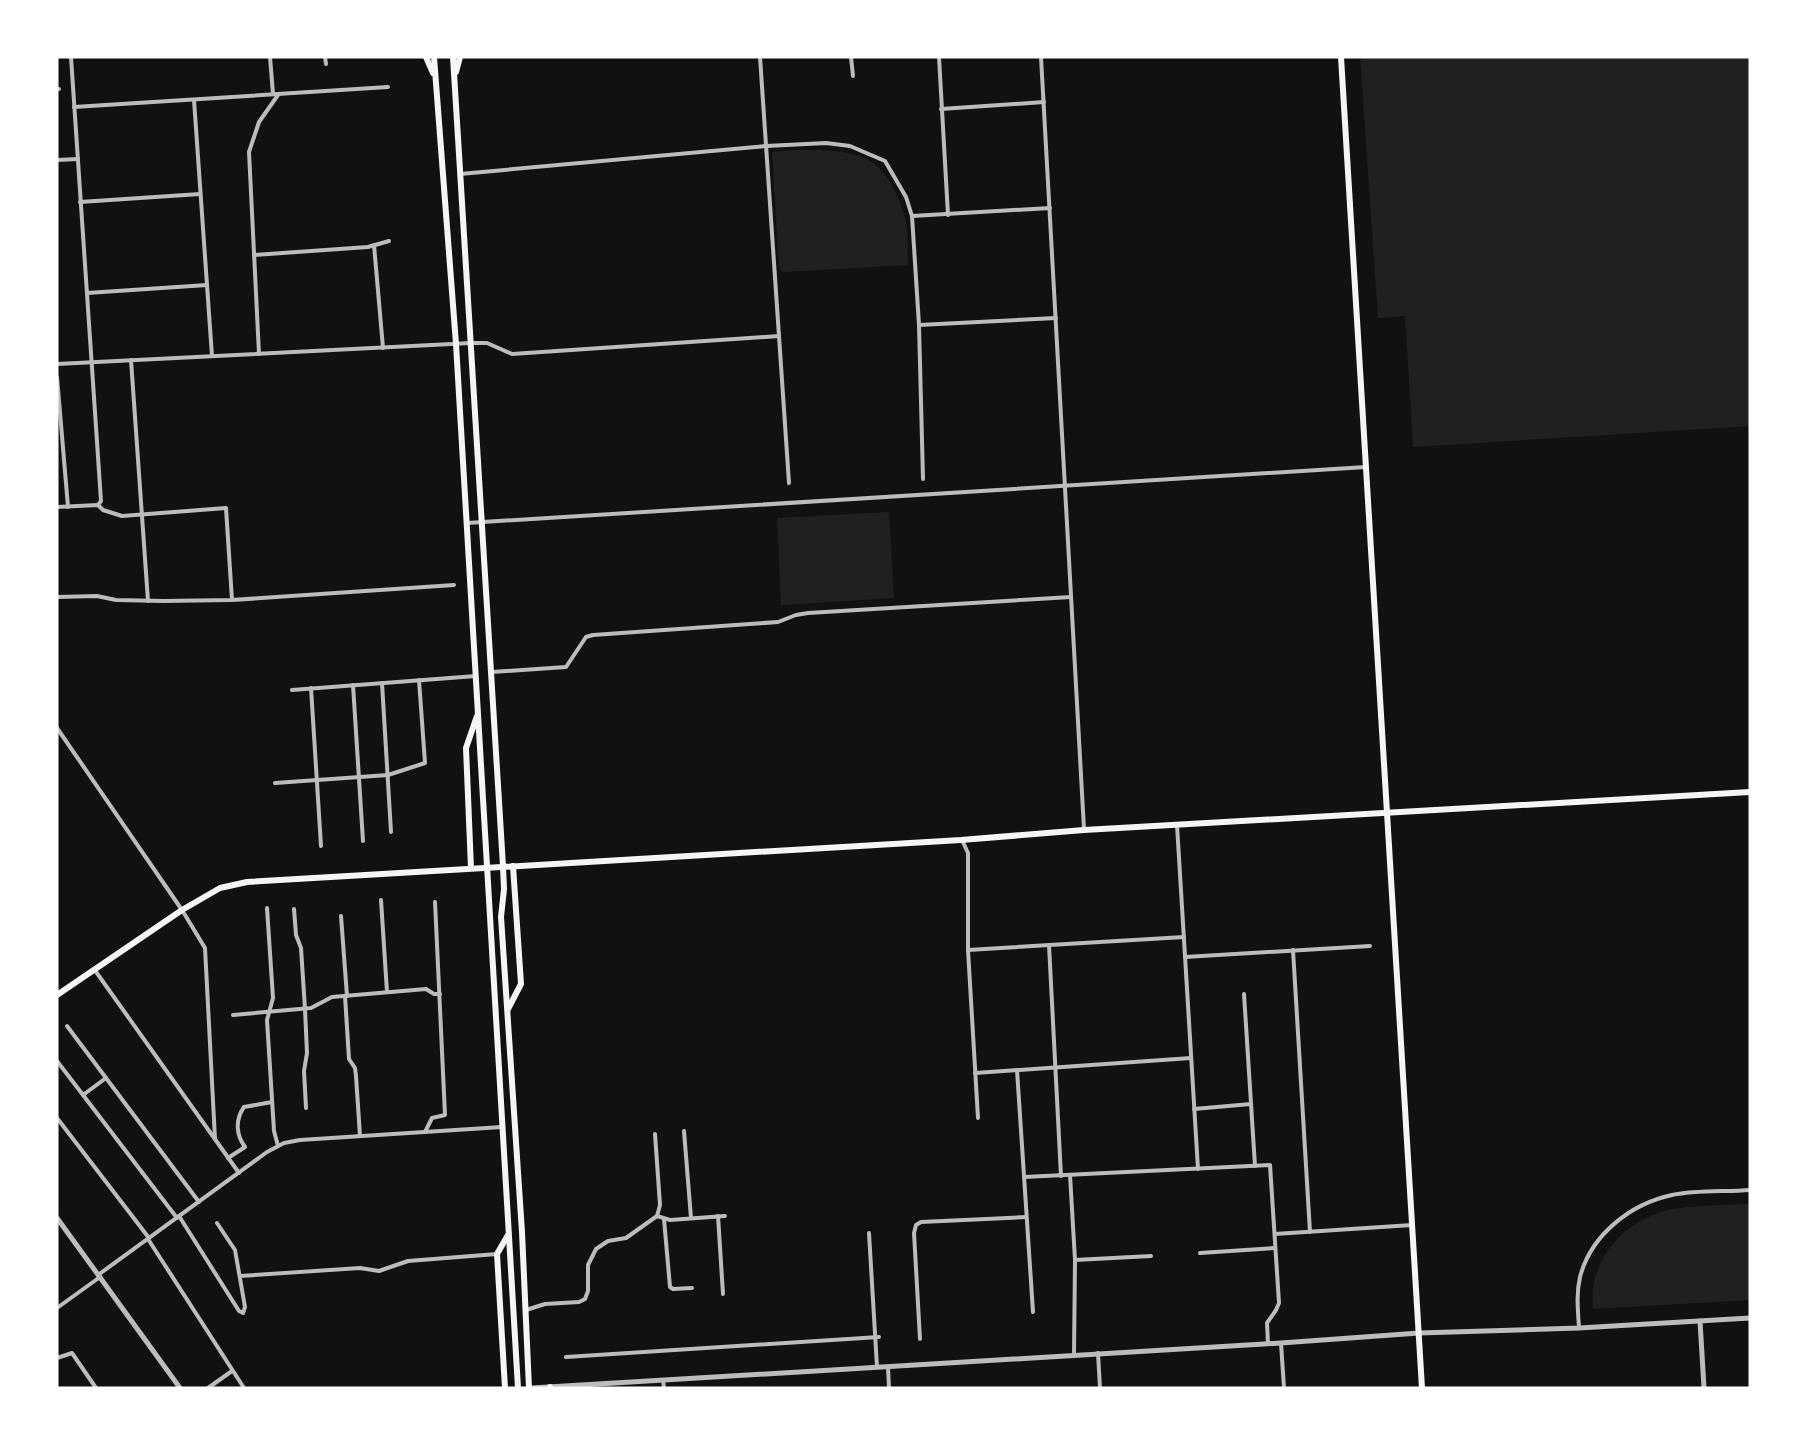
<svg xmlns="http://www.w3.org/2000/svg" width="1807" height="1445" font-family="'Source Sans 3',sans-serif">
<rect width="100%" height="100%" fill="#111"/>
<!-- green -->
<g fill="#202020">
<path d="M1360 57H1750V426L1413 447 1405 316 1378 318Z"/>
<path d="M795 150C817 150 838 149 860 156 885 164 898 194 905 218 909 232 907 250 908 265L783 272 779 269 772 152Z"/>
<path d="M889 512 894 598 781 605 777 518Z"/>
<path d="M1750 1204V1300L1593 1309C1593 1302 1592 1294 1593 1286 1602 1243 1637 1213 1680 1208 1703 1205 1727 1205 1750 1204Z"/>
</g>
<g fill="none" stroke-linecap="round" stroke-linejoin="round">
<!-- minor -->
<g stroke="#bcbcbc" stroke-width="4">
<path d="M71 57 101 501 98 505"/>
<path d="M270 57 273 94"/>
<path d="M325 57 326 64"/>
<path d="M760 57 789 483"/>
<path d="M851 57 853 76"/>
<path d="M939 57 948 215"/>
<path d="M1041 57 1084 829"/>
<path d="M57 89H59"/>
<path d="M194 100 212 356"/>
<path d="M74 107 388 87"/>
<path d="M941 109 1044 102"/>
<path d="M57 160 78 159"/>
<path d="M460 174 766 146 826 143 850 146 885 161 906 197 912 216 919 325 923 479"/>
<path d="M80 202 200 194"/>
<path d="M912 216 1050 208"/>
<path d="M374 245 383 348"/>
<path d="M254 255 368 247 389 241"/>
<path d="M87 293 207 285"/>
<path d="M919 325 1056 318"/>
<path d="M259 354 249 152 259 122 278 95"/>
<path d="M131 360 148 601"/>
<path d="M57 364 471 343H487L512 354 779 336"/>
<path d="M57 377 68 507"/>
<path d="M57 507 98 505 103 510 122 516 226 508 232 600"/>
<path d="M467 523 1366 467"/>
<path d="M57 597 97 596 116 600 163 601 232 600 454 585"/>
<path d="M492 672 566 667 586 637 593 635 778 622 796 615 808 613 1071 597"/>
<path d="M382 683 391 832"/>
<path d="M353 685 363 841"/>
<path d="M311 688 321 846"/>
<path d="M292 690 476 676"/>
<path d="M57 728 182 910 205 948 215 1139"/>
<path d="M275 783 388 775 425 763 419 680"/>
<path d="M1177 825 1198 1169"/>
<path d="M962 840 968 853V950L978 1118"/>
<path d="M381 900 387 992"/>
<path d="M267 908 273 998 267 1020 274 1131 278 1146"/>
<path d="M294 909 296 935 301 948 305 1009 307 1053 304 1071 306 1108"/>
<path d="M341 916 347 996"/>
<path d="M1049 945 1061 1176"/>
<path d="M968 950 1184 937"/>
<path d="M1293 950 1310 1232"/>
<path d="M1185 957 1370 946"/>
<path d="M94 969 239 1173"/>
<path d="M1244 994 1255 1166"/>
<path d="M345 996 349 1059 355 1068 356 1076 360 1136"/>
<path d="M233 1015 311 1008 332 997 426 989 434 994H440"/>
<path d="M67 1026 199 1202"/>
<path d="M57 1061 177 1218"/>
<path d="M1017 1070 1033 1312"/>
<path d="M975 1073 1191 1058"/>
<path d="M83 1095 106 1078"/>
<path d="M1194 1109 1251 1104"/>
<path d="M57 1118 149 1238"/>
<path d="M684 1131 691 1218"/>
<path d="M425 1132 432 1118 445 1115 435 902"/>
<path d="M228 1158 245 1147C236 1135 235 1120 244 1107L272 1102"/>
<path d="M1070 1175 1075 1260 1074 1355"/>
<path d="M1024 1177 1270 1165 1279 1303 1276 1310 1267 1323 1268 1344"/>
<path d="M179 1216 239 1311 243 1313 245 1307 235 1250 217 1223"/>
<path d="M657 1216 670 1220 725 1216"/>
<path d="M718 1216 723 1294"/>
<path d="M664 1219 670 1287 673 1289 692 1288"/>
<path d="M869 1233 877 1367"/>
<path d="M1275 1234 1412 1225"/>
<path d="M148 1239 244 1388"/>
<path d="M1200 1253 1275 1248"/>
<path d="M1075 1260 1151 1256"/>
<path d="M98 1275 267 1152 284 1143 300 1140 502 1127"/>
<path d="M240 1276 360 1268 379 1271 408 1261 497 1254"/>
<path d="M57 1308 100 1277"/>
<path d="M526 1310 545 1304 579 1302 585 1299 588 1291V1265L596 1249 608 1241 626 1238 657 1216 660 1205 655 1134"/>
<path d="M1579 1328C1578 1311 1576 1294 1580 1277 1591 1235 1630 1204 1672 1195 1697 1190 1724 1192 1750 1190"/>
<path d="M920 1339 914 1233 916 1225 921 1222 1026 1217"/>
<path d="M1281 1343 1284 1388"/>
<path d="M1098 1353 1100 1388"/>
<path d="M566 1357 879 1337"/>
<path d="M57 1358 72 1353 96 1388"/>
<path d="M888 1367 889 1388"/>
<path d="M663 1380 664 1388"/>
<path d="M208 1388 232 1371"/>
</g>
<!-- tertiary -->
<g stroke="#bcbcbc" stroke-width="5">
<path d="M57 1218 180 1388"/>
<path d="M1700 1321 1704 1388"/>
<path d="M531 1388 1281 1343 1419 1333 1579 1328 1750 1318"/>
</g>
<!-- secondary -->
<g stroke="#f5f5f5" stroke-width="6">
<path d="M1341 57 1422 1388"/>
<path d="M57 995 182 910 220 888 247 882 961 840 1084 830 1750 792"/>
</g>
<!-- primary -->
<g stroke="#f5f5f5" stroke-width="6">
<path d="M426 57 433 73"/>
<path d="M434 57 456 344 518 1388"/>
<path d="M453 57 503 866 504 889 501 917 522 1232 529 1388"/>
<path d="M456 72 460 57"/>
<path d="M471 868 466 748 477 716"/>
<path d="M508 1009 521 984 513 866"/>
<path d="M550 1387V1388"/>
<path d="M505 1388 497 1254 508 1235"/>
</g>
</g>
<!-- border -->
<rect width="1807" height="1445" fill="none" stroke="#ffffff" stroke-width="117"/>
</svg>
